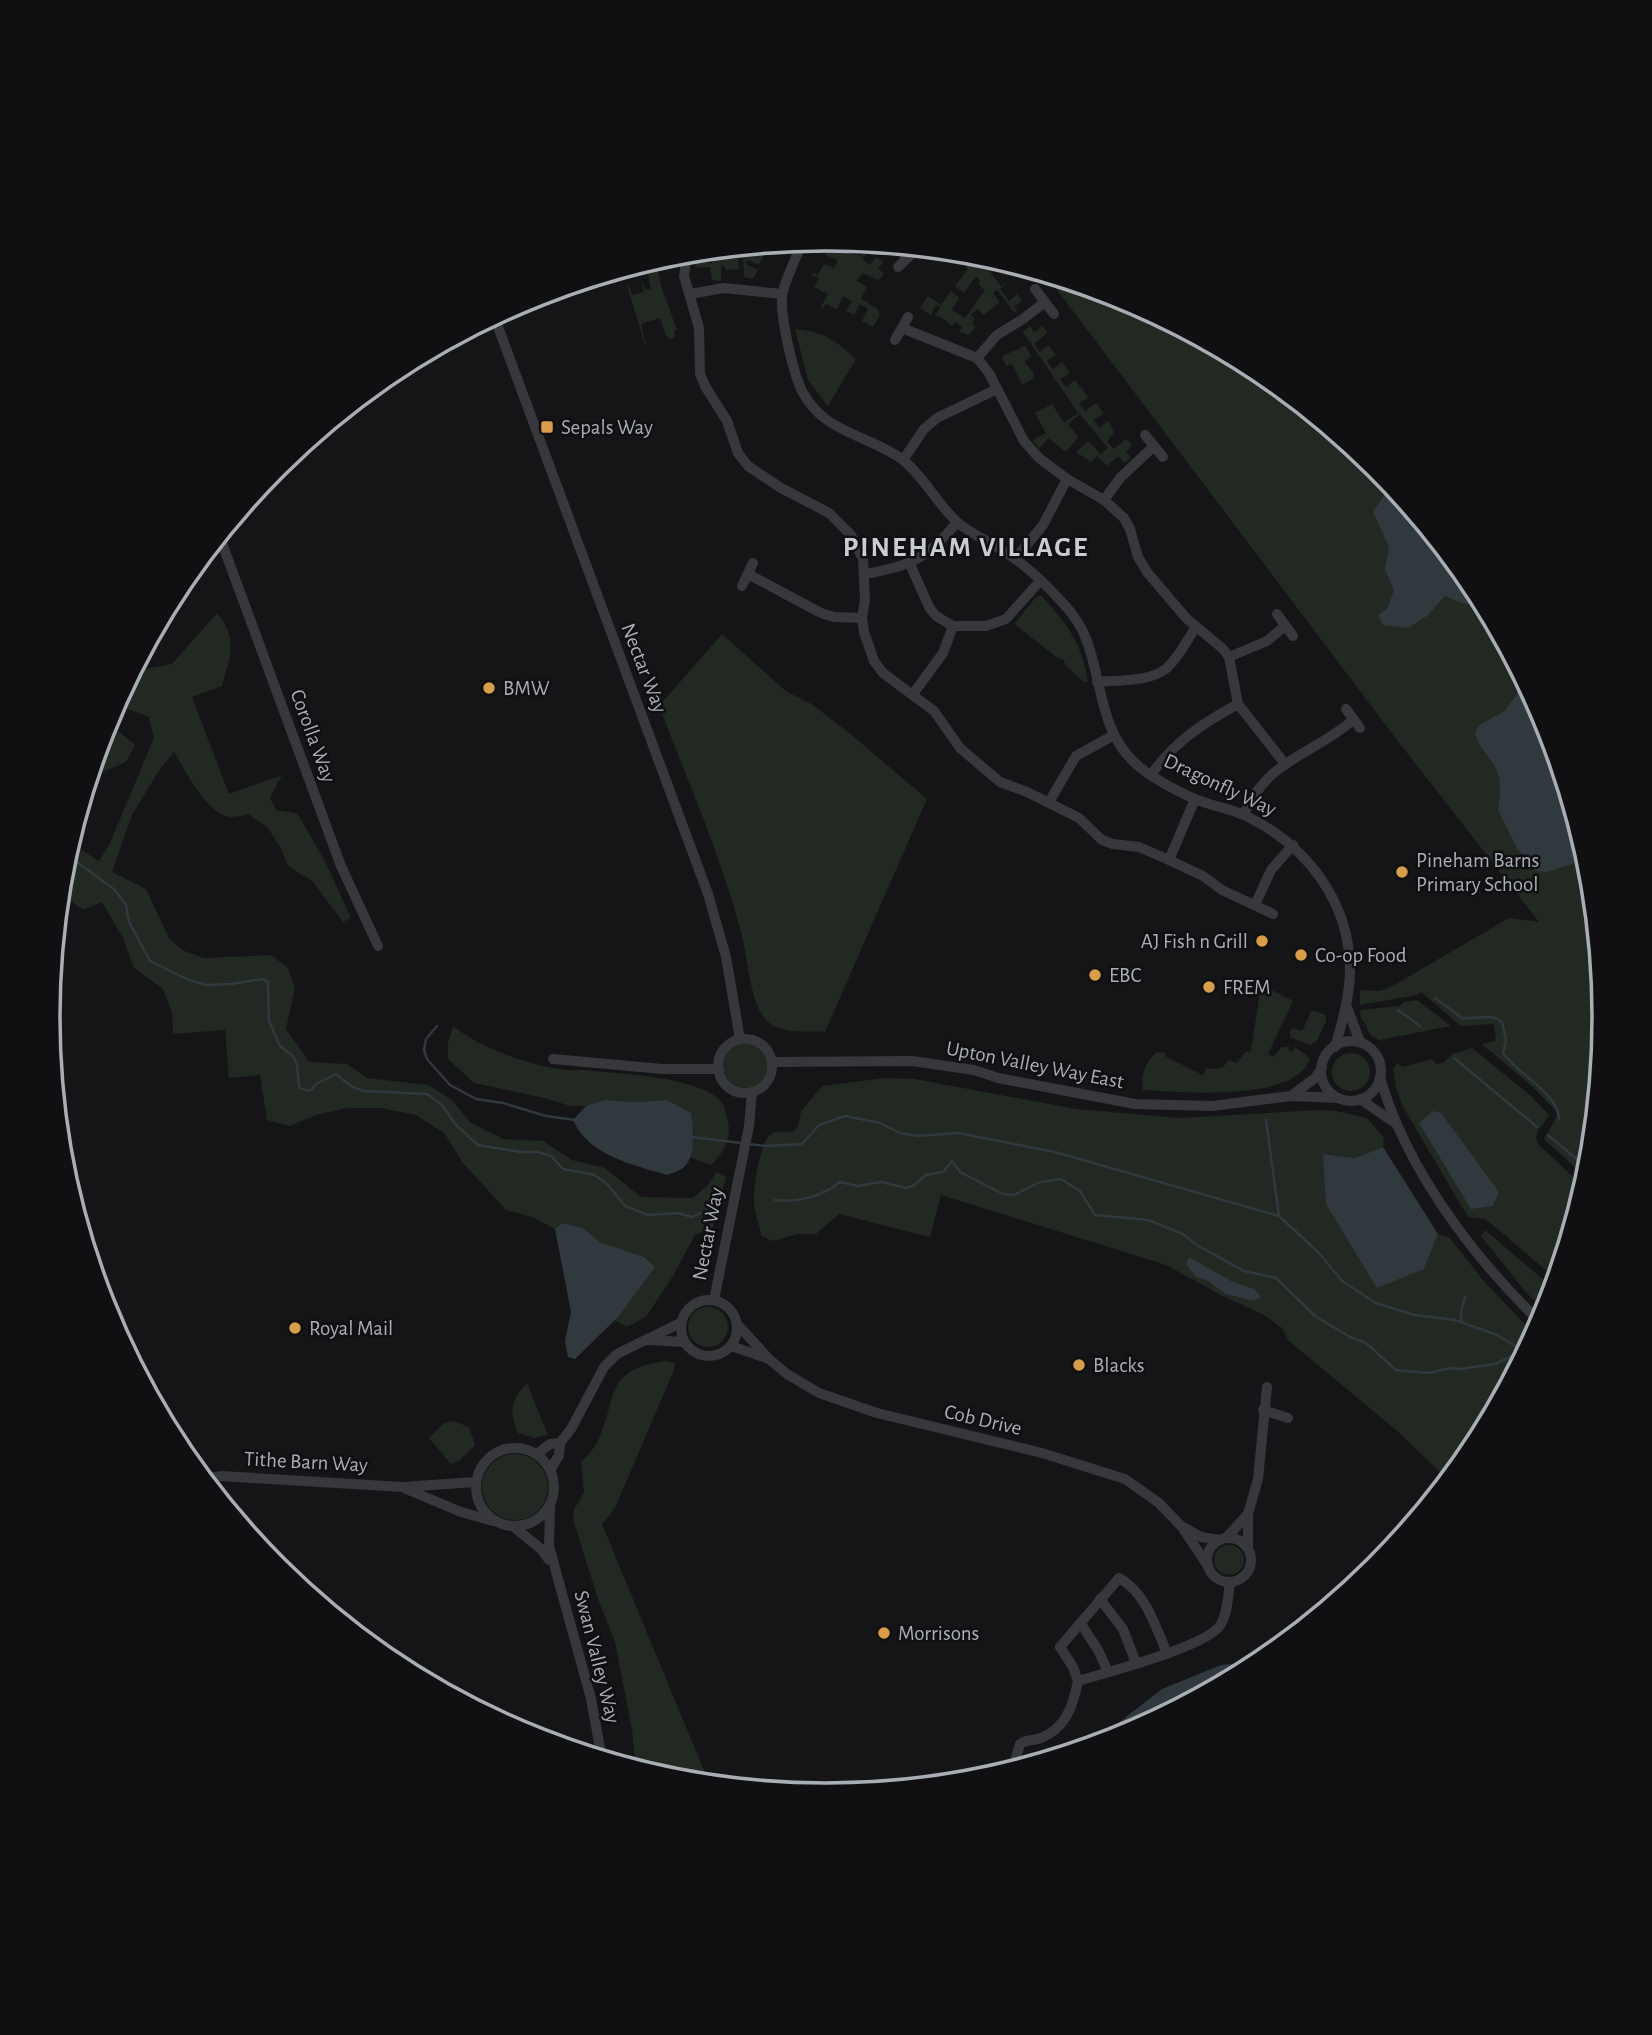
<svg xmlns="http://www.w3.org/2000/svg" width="1652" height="2035" font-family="'Alegreya Sans',sans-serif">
<rect width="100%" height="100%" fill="#151517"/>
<!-- green -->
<g fill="#222822">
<path d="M842 244 851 246 850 254 861 255 862 251H868L862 259 870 265 876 257 883 262 878 269 884 274 878 280 862 273 857 281 867 287 861 299 878 309 880 315 873 327 862 321 868 309 860 304 854 315 846 311 852 301 843 296 837 309 826 304 823 308 821 307 828 294 814 287 819 278 812 275 813 273 818 275 824 264 834 268 838 260 825 255 829 246 838 251Z"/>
<path d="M765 245 768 246 759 265 748 260 746 264 758 270 753 279 744 277 743 258H738L739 269 726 270 724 266H721V281L712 280 710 267 695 268 697 254 711 264 721 249 744 247 741 253 745 255 749 246Z"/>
<path d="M982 261 1001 286 1007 283 1000 289 1009 301 1017 294 1022 301 1014 306 1018 313 1014 312 997 290 993 293 1000 302 984 315 985 317 978 309 971 314 975 320 972 322 975 327 969 335 959 332 962 327 955 322 952 326 941 317 935 316 940 307 936 305 931 315 920 308 928 296 941 305 951 291 959 298 952 310 965 318 985 290 979 285 980 281 976 276 964 293 955 286 968 269 966 267 971 263 974 266Z"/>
<path d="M657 266 662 289 677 330 674 331 675 337 671 339 666 336 660 318 641 324 646 344H645L627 286 629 285 632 295 644 292 641 281 646 290 651 289 647 268Z"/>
<path d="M1045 274 1124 298 1259 370 1377 467 1474 585 1546 720 1590 866 1605 1018 1590 1170 1586 1181 1579 1171 1545 1140V1137L1557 1116 1556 1111 1534 1088 1482 1044 1496 1041 1494 1024 1461 1026 1421 992 1417 995 1360 1005V990L1380 991 1396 984 1509 918 1539 922 1400 744Z"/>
<path d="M1030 326 1034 332 1043 326 1047 333 1034 344 1040 352 1048 345 1056 355 1047 361 1053 369 1062 362 1070 373 1060 379 1066 387 1075 380 1089 398 1079 403 1085 411 1096 403 1104 414 1093 420 1100 428 1108 421 1114 432 1107 442 1114 449 1126 439 1132 445 1126 452 1131 457 1125 463 1118 456 1107 466 1097 456 1086 467 1090 461 1076 452 1087 442H1090L1100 454 1108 448 1080 414 1068 424 1078 437 1066 452 1048 438 1039 449 1033 440 1046 433 1035 413 1052 404 1064 423 1078 413 1023 332Z"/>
<path d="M795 329C824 331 836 341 856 359L828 406 808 380Z"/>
<path d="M1025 345 1031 356 1025 362 1034 374 1033 379 1022 385 1012 364 1006 366 1002 357C1010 351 1016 352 1025 345Z"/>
<path d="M1041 595C1068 626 1081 640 1088 681L1085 683 1066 666 1063 659H1059L1014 624 1036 597Z"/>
<path d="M217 613C239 640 230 655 222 686L192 697 229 794 282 775 270 798 276 810 297 813 325 861 351 918 343 922 312 881 288 866 281 849 268 828 248 814C243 815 236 817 231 817 208 816 185 770 174 752L158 772 132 815 112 872 146 889 169 938 182 950 204 958 271 955 287 967 295 987 286 1029 309 1062 347 1064 367 1078 428 1085 451 1099 471 1123 503 1139 543 1141 572 1160 605 1168 641 1197 693 1198 709 1184 716 1172 726 1177 713 1227 695 1235 673 1276 646 1317 627 1327 614 1320 644 1257 600 1242 582 1228 562 1223 555 1229 532 1217 506 1210 462 1162 445 1134 416 1115 381 1108H347L316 1115 290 1126 267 1120 260 1075 229 1078 225 1030 173 1034 172 1013 163 989 134 968 123 938 102 902 83 910 60 893 62 865 69 842 99 861 109 845 154 738 149 717 115 704 133 671 172 664Z"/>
<path d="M722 634 787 692 813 705 853 736 927 799 825 1032C807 1031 782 1034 768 1022 750 1006 748 959 742 936 722 858 688 782 659 706Z"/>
<path d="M106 721 135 745 126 762 91 777 89 776Z"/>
<path d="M1261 985 1293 1001 1268 1054 1273 1057 1282 1047H1290L1288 1050 1292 1052 1295 1047 1310 1058C1296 1103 1182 1092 1143 1090 1140 1076 1146 1060 1157 1052L1166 1053 1165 1056 1203 1075 1207 1068C1217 1070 1223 1069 1229 1060L1237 1063 1245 1052 1251 1051Z"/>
<path d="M1417 1000 1451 1026 1379 1040 1370 1035 1364 1021 1361 1020 1360 1010 1399 1006 1404 1002Z"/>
<path d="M1312 1010 1326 1015V1021L1317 1041 1310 1045 1290 1037V1032L1293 1028 1302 1031Z"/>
<path d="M453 1026C479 1048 547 1073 581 1070 611 1073 710 1076 724 1106 726 1111 727 1117 728 1122 732 1138 723 1154 711 1165L690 1157 694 1130 667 1100 634 1102 605 1100 586 1106H570L544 1098 474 1083 448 1059V1043Z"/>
<circle cx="745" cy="1066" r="22"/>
<path d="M1472 1048 1530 1095 1549 1115 1537 1132 1536 1139 1539 1145 1571 1175 1583 1190 1556 1279 1493 1225 1484 1219 1468 1217 1403 1107 1396 1088 1393 1068 1398 1063 1402 1067 1432 1059 1436 1064 1443 1063 1452 1054Z"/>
<circle cx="1351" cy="1072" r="19"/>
<path d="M885 1078 915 1079 1076 1109 1179 1118 1319 1110 1336 1111 1367 1118 1384 1138 1383 1147 1355 1158 1323 1154 1424 1269 1438 1234 1450 1238 1483 1280 1535 1335 1481 1437 1488 1414 1463 1440 1460 1467 1454 1473H1441L1396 1430 1289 1341 1282 1328 1264 1315 1221 1295 1166 1265 941 1195 930 1237 839 1214 816 1234H798L773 1241 761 1236C760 1224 754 1214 754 1203 753 1189 760 1141 771 1134 777 1131 786 1132 793 1132L798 1127 801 1111 822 1086Z"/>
<path d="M1485 1230 1552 1287 1541 1307 1525 1291 1481 1236Z"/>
<circle cx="708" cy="1327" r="20"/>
<path d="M665 1361 675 1363 674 1370 615 1508 602 1524 710 1785 674 1781 636 1770 632 1730 615 1642 598 1599 573 1519 574 1510 584 1492 581 1462C587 1456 594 1449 598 1441 618 1398 603 1370 665 1361Z"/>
<path d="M527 1384 528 1386 548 1435 534 1438 518 1433C509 1414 510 1398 527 1384Z"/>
<path d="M453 1421 469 1427 475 1445 459 1461 451 1464 429 1438 444 1423Z"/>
<circle cx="515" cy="1487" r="33"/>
<circle cx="1229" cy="1560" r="15"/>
</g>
<!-- water -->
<g fill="#30393e">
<path d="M1386 479 1474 585 1486 608 1462 603 1445 596 1427 616 1408 628 1383 625 1378 615 1387 609 1394 590 1385 570 1389 547 1373 512 1389 488Z"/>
<path d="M1525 682 1546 720 1588 859 1547 872 1535 871 1517 848 1498 810C1500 799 1502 779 1496 769 1489 754 1481 752 1475 733L1479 725 1505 711Z"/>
<path d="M605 1100 634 1102 667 1100 691 1113C693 1128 697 1157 683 1168 679 1171 672 1173 667 1175 633 1165 588 1155 573 1120L586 1106Z"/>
<path d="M1433 1111 1441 1113 1499 1192 1493 1206 1471 1209 1419 1123Z"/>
<path d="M1383 1147 1438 1234 1424 1269 1377 1288 1326 1204 1323 1154 1355 1158Z"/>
<path d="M562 1223 583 1228 600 1242 644 1257 655 1267 618 1317 575 1359 568 1357 565 1341 571 1312 555 1229Z"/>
<path d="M1189 1257 1231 1281 1254 1289 1261 1297 1254 1301 1226 1294 1207 1280 1196 1277 1186 1264Z"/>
<path d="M1271 1655 1258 1665 1124 1737 1099 1744 1104 1734 1162 1689 1221 1665 1250 1662Z"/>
</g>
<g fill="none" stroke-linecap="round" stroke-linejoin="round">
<!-- stream -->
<g stroke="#30393e" stroke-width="2.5">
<path d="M66 854 115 890 126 905 129 922 150 961 189 980 206 985 231 984 263 979 268 982 269 1021 280 1046 293 1056 297 1064 299 1088 310 1091 316 1084 336 1074 351 1086 363 1091 427 1094 442 1105 456 1125 478 1145 521 1152H538L551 1156 563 1169 595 1175 609 1186 625 1206 648 1215 677 1213 692 1217 700 1213"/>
<path d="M1435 998 1462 1018C1476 1020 1491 1012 1502 1022L1506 1040 1503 1053C1516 1073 1559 1094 1559 1119"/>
<path d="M1398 1010 1420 1026"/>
<path d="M437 1026 426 1039 424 1050 427 1059 450 1085 476 1099 503 1103 546 1116 575 1120"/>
<path d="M1454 1058 1537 1127"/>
<path d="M1266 1120 1279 1216 1319 1253 1342 1281 1376 1303 1414 1315 1455 1320 1497 1335 1523 1351"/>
<path d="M1548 1135 1580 1162 1590 1167"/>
<path d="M692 1137 741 1143"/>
<path d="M748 1144 767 1146 802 1144 819 1125 845 1116 880 1123 900 1133 918 1136 958 1133 1055 1152 1279 1216"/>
<path d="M775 1200C797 1203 823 1196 840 1182L858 1186 881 1182 906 1188 913 1186 926 1175 943 1172 952 1161 960 1172 1003 1194 1014 1195 1040 1182 1061 1179 1080 1191 1095 1215 1148 1220 1183 1234 1195 1244 1244 1271 1276 1278 1315 1316 1350 1337 1366 1343 1396 1370 1429 1373 1450 1368 1460 1369 1495 1364 1523 1351"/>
<path d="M1461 1321V1311L1465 1297"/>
<path d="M1486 1414 1502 1391 1523 1351 1532 1342"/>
</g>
<!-- minor -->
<g stroke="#37383b" stroke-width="10">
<path d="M803 241C796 257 788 274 783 291 778 311 793 372 802 391 808 402 817 413 827 420 850 436 880 443 903 460 924 477 936 502 956 521 968 532 984 539 997 547 1019 560 1042 580 1059 599 1071 611 1083 628 1088 644 1102 684 1101 732 1135 763 1151 778 1175 790 1195 799 1211 806 1230 808 1246 816 1307 845 1351 903 1350 973 1349 999 1342 1023 1335 1047"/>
<path d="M896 246 908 257"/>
<path d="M687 252 684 276 699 328 700 374 705 386 727 421 738 453 748 466 781 488 829 513 851 535 863 559 865 600 862 618 864 632 874 661 883 673 934 711 960 748 1000 782 1027 792 1079 818 1102 840 1113 844 1139 847 1169 860 1203 876 1222 890 1273 914"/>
<path d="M898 267 918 248"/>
<path d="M1035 289 1054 314"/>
<path d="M690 294 724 288 782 294"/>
<path d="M494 316 708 894 726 957 740 1039"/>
<path d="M902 328 977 358 989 373 1024 441 1039 458 1067 479 1104 500 1124 518 1130 529 1138 557 1147 572 1186 618 1223 649 1229 657 1238 704 1285 764"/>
<path d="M895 340 908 317"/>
<path d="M977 358 997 335 1023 319 1045 302"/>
<path d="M1145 435 1163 457"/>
<path d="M903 460 924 429 937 418 997 389"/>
<path d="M1104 500 1120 478 1154 446"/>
<path d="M219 535 341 866 378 946"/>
<path d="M1015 559 1043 525 1067 479"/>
<path d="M910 564 929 607 936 616 953 626H986L1006 619 1040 581"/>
<path d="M748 574 821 613 834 617 862 618"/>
<path d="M864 574C909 567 929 558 957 522"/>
<path d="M742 586 753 563"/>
<path d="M1277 614 1293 636"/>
<path d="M1229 657 1267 641 1285 626"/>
<path d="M1097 682C1119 680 1150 682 1167 668 1179 657 1187 640 1196 627"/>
<path d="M913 694 943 653 953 626"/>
<path d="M1346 709 1360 728"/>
<path d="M1151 775C1174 742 1203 723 1238 704"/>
<path d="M1049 802 1076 756 1114 735"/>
<path d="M1244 814C1268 759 1311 756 1353 720"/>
<path d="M1169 860 1195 799"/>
<path d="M1255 905 1271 870 1293 845"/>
<path d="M1347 1007 1360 1042"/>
<circle cx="745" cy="1066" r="27"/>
<circle cx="1351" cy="1071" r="30"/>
<path d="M553 1059 662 1069H719"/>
<path d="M772 1062 912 1061 974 1070 998 1078 1135 1104 1212 1106 1291 1096 1338 1098"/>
<path d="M1380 1077C1406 1169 1473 1257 1541 1323"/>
<path d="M1291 1096 1315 1078 1322 1068"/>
<path d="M1360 1099 1395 1123"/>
<circle cx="709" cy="1328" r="28"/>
<path d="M714 1300 749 1126 752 1092"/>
<path d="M737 1324 769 1359 787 1374 819 1393 877 1413 1042 1453 1125 1479 1159 1503 1182 1527 1208 1566"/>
<path d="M648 1340 684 1342"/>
<path d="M731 1346 766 1358"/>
<path d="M1263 1410 1288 1418"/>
<circle cx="515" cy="1487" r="39"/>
<path d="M537 1454 550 1444 560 1443"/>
<path d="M551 1469 559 1455 560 1443 571 1429 604 1367 617 1354 680 1323"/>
<path d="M202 1479 221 1476 402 1487 476 1482"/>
<path d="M406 1489 461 1512 493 1521"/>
<path d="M550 1506 549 1546 591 1699 602 1759"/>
<path d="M514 1527 541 1549 549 1560"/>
<path d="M1185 1528 1201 1537 1220 1540"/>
<path d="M1226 1538 1248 1514"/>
<circle cx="1229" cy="1560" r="22"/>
<path d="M1248 1549V1514L1258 1479 1267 1387"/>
<path d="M1100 1599 1123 1629 1136 1663"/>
<path d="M1081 1624 1098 1650 1108 1672"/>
<path d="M1078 1681 1073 1667 1060 1647 1119 1578C1145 1591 1156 1628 1167 1653"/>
<path d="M1012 1771 1020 1744C1027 1739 1033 1741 1041 1738 1066 1728 1073 1706 1078 1681 1104 1673 1210 1646 1221 1624 1228 1612 1228 1595 1230 1582"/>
</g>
</g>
<!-- markers -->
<g fill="#da9e4a" stroke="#101012" stroke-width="2.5">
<rect x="540" y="420" width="14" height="14" rx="3.5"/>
<circle cx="489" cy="688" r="7"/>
<circle cx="1402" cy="872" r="7"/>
<circle cx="1262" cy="941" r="7"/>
<circle cx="1301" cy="955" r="7"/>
<circle cx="1095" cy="975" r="7"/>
<circle cx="1209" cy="987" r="7"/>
<circle cx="295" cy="1328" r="7"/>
<circle cx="1079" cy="1365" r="7"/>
<circle cx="884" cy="1633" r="7"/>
</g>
<g text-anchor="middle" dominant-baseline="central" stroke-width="5" stroke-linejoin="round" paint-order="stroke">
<!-- poi labels -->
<g font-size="21" fill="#a9aeb5" stroke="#101012" text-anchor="start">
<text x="561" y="427">Sepals Way</text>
<text x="503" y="688">BMW</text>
<text x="1416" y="860">Pineham Barns<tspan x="1416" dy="24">Primary School</tspan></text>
<text x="1248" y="941" text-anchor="end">AJ Fish n Grill</text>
<text x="1315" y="955">Co-op Food</text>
<text x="1109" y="975">EBC</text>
<text x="1223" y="987">FREM</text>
<text x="309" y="1328">Royal Mail</text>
<text x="1093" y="1365">Blacks</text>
<text x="898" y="1633">Morrisons</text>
</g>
<!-- street labels -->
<g font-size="21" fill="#a9aeb5" stroke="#101012">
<text transform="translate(644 668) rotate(69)">Nectar Way</text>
<text transform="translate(313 736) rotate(70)">Corolla Way</text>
<text transform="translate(1220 785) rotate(25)">Dragonfly Way</text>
<text transform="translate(1035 1065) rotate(11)">Upton Valley Way East</text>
<text transform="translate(708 1234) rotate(-79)">Nectar Way</text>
<text transform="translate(983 1420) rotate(13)">Cob Drive</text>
<text transform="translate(306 1462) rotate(3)">Tithe Barn Way</text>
<text transform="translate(597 1657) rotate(76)">Swan Valley Way</text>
</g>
<!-- district labels -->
<g font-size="28" font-weight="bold" letter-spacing="2" fill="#c9ccd2" stroke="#101012">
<text x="966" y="548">PINEHAM VILLAGE</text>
</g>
</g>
<!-- crop -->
<path d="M0 0H1652V2035H0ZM60 1017a766 766 0 1 1 1532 0a766 766 0 1 1-1532 0Z" fill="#101012" fill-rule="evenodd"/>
<path fill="none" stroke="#a9aeb5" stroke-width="3.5" d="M60 1017a766 766 0 1 1 1532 0a766 766 0 1 1-1532 0Z"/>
</svg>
